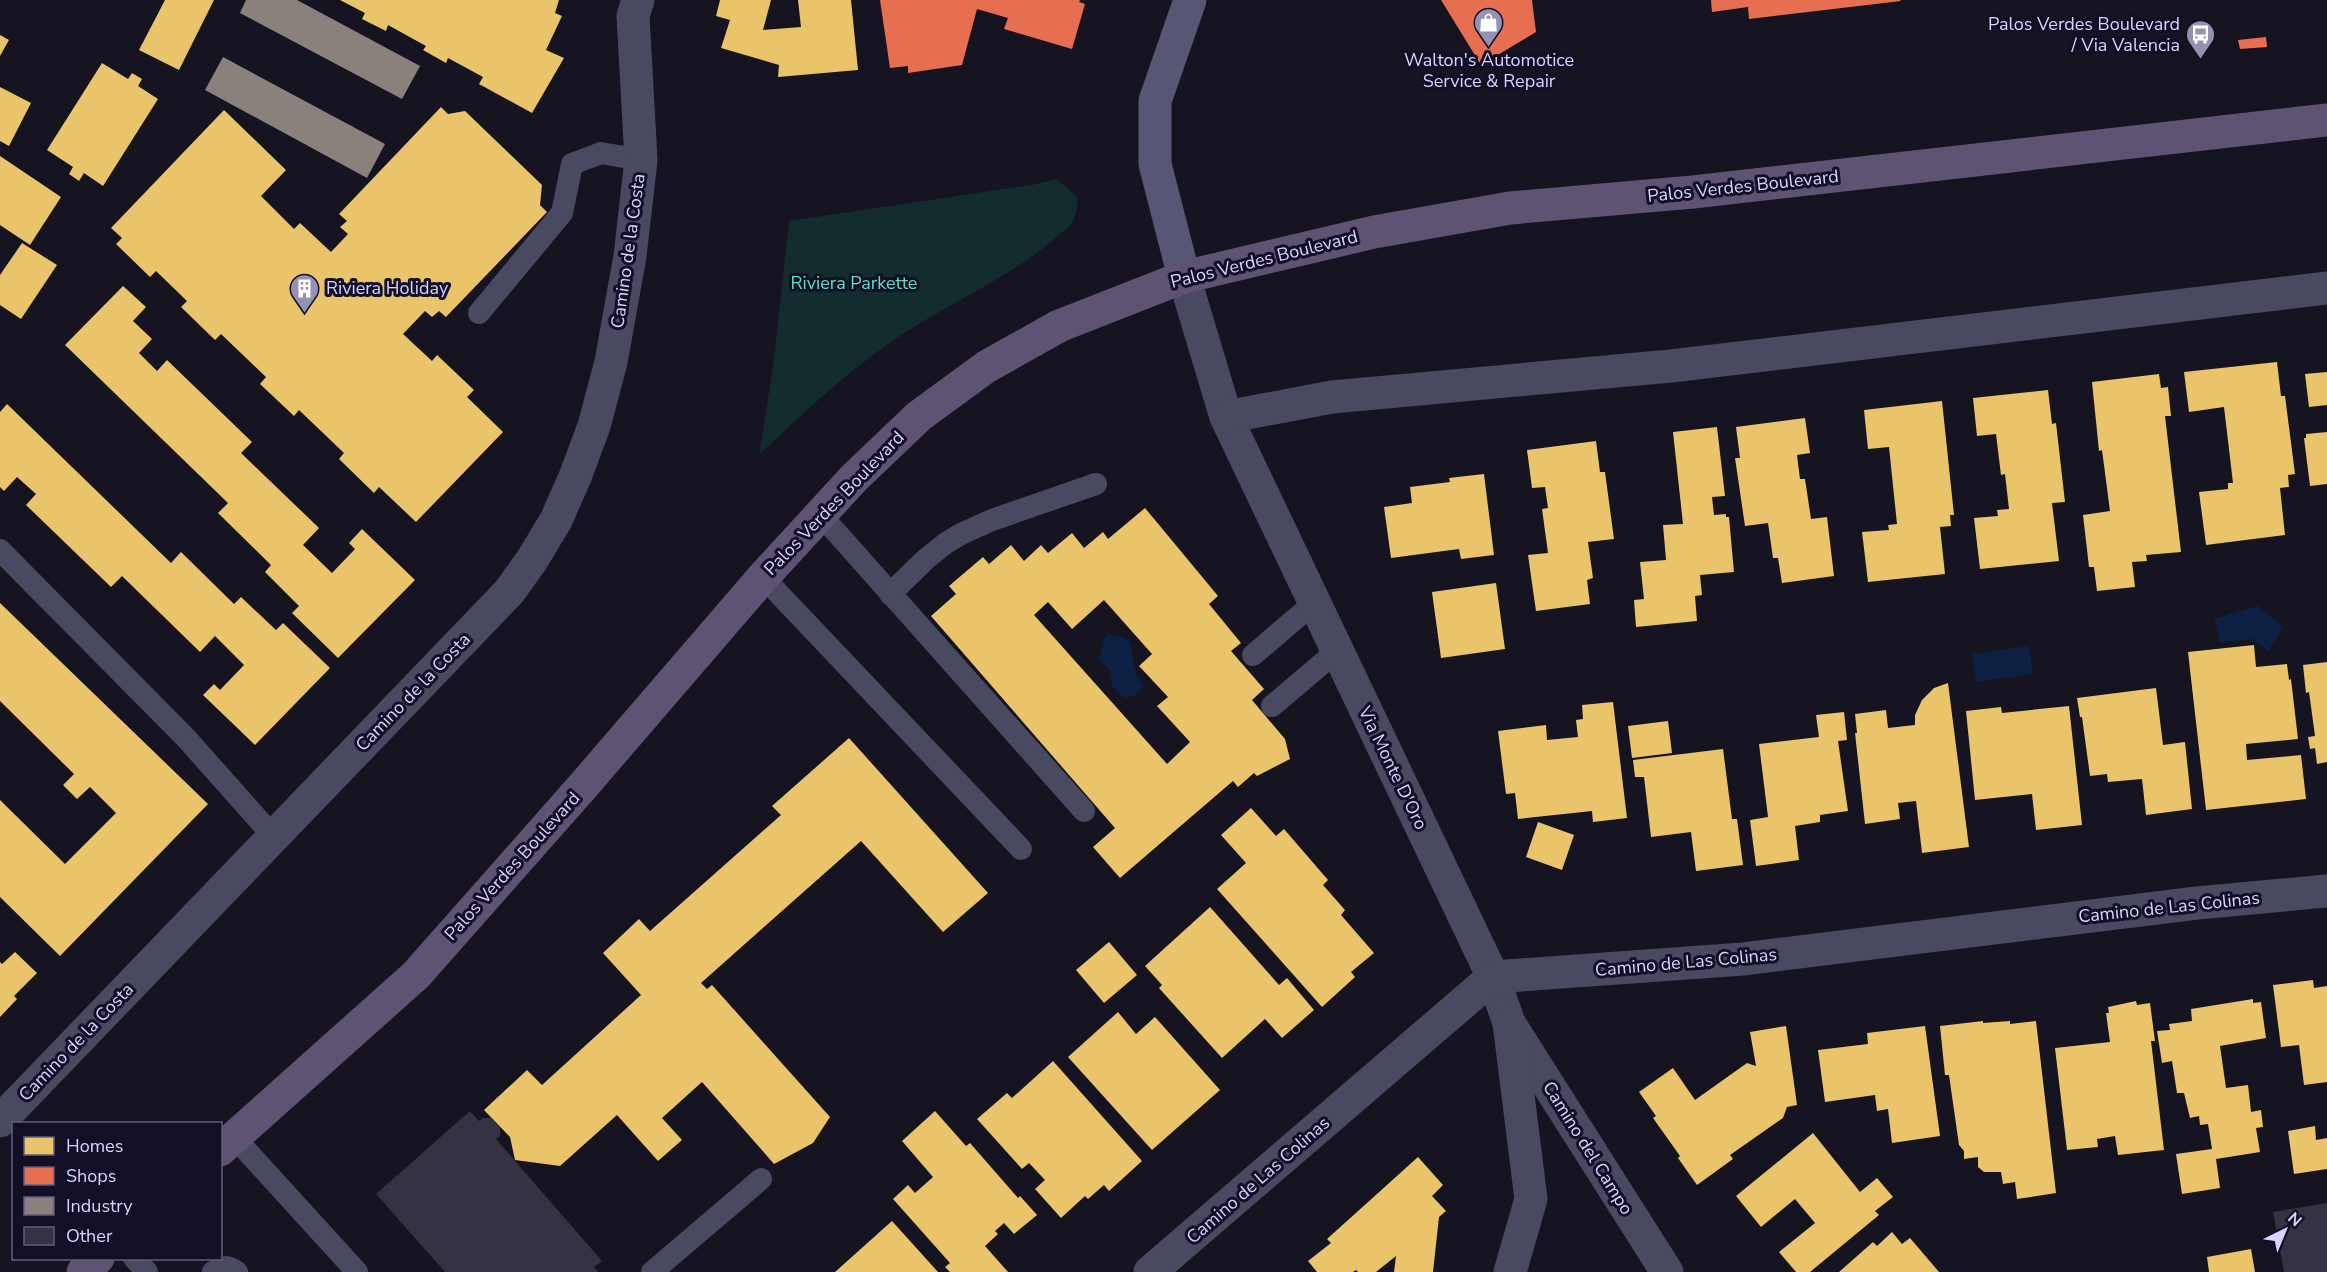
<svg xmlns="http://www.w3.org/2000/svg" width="2327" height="1272" font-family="'Nunito Sans',sans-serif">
<rect width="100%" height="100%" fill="#161421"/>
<!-- green -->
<path fill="#132c2d" d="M1057 179 1078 198C1076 206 1077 218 1071 224 1027 268 967 294 914 327 857 362 808 409 759 455L773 367 789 221 1032 185Z"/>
<!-- water -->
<g fill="#0d2144">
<path d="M2258 606 2283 627 2268 651 2252 639 2220 642 2214 619Z"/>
<path d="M1107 635C1140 636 1128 645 1134 666 1136 674 1140 679 1142 688L1135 695 1125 698C1114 690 1109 685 1110 671L1099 659 1103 641Z"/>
<path d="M2029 646 2033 674 1976 682 1972 654Z"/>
</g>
<!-- homes -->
<g fill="#e9c46a" fill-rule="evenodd">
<path d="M165 0H214L179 70 139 50Z"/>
<path d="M340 0H559L555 13 562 16 546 50 564 58 532 113 479 84 483 77 448 58 446 63 423 50 426 46 388 25 386 31 362 19 365 13Z"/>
<path d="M720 0H771L763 30 801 27 798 0H851L858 70 778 77 779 65 721 48 730 20 716 16Z"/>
<path d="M0 35 9 40 0 56Z"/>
<path d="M102 63 128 79 132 73 142 79 138 86 158 99 103 186 84 173 79 181 69 174 73 167 47 150Z"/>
<path d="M0 87 31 103 9 146 0 141Z"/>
<path d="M441 107 448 114 465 111 542 185 540 205 547 212 446 317 439 311 432 317 425 311 403 334 432 361 437 355 474 390 467 397 503 432 416 522 379 487 374 493 339 459 344 453 299 410 294 416 260 384 266 377 221 334 215 340 181 307 187 301 156 271 150 277 116 244 122 238 111 228 224 110 286 170 261 196 294 229 300 223 331 252 348 234 340 227 347 221 339 214Z"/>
<path d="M0 156 61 197 30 245 0 225Z"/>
<path d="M22 243 57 265 21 319 0 305V275Z"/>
<path d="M123 286 146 307 133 321 152 339 139 353 157 371 167 360 252 442 241 453 319 528 303 545 332 573 355 549 349 543 362 529 415 580 338 658 292 613 299 606 265 572 271 565 218 513 228 503 65 345Z"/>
<path d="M2277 362 2281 396H2285L2295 474 2288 475 2289 487 2280 488 2285 535 2206 545 2199 492 2228 489V483H2233L2224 407 2189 412 2184 372Z"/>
<path d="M2327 372V405L2309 407 2305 374Z"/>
<path d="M2159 374 2161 388 2168 387 2171 416H2165L2181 552 2146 555 2147 561 2132 562 2135 587 2097 591 2094 567H2089L2083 515 2110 511 2102 450 2099 451 2092 382Z"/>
<path d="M2048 390 2052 424 2056 423 2065 502 2052 503 2059 561 1980 569 1974 518 1998 516 1997 510 2009 509 2005 474 2001 475 1996 434 1977 436 1973 398Z"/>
<path d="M1942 401 1954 515H1950L1951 526 1940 527 1945 574 1868 582 1862 532 1889 530 1888 525 1897 524 1889 447 1868 449 1864 410Z"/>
<path d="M7 404 171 563 181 552 234 604 241 597 276 630 283 623 330 668 255 745 203 695 214 684 220 690 244 665 215 636 200 652 122 576 111 587 26 505 36 494 17 477 4 491 0 487V412Z"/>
<path d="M1805 418 1810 453 1797 455 1800 479H1805L1811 519 1827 517 1834 576 1782 583 1778 558H1773L1768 523 1745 526 1735 458H1740L1736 427Z"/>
<path d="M1717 427 1725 496 1712 497 1714 515 1726 514V517H1729L1734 572 1700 575 1702 595 1695 596 1697 621 1636 627 1634 600 1644 599 1640 562 1666 560 1663 525 1683 524 1673 432Z"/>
<path d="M2327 432V484L2310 486 2304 438H2306V434Z"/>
<path d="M1596 441 1600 472H1605L1614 539 1588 542 1593 578 1587 580 1590 604 1536 611 1528 555 1548 553 1542 509 1548 508 1545 487 1532 488 1527 450Z"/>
<path d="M1484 474 1494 555 1461 559 1459 549 1391 558 1384 507 1412 503 1410 487 1450 482 1449 478Z"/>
<path d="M1145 508 1218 596 1209 604 1241 643 1231 651 1264 689 1252 700 1285 739 1290 759 1257 776 1254 773 1238 787 1233 781 1120 878 1093 847 1115 828 931 616 956 594 949 586 983 557 989 564 1011 545 1024 561 1041 545 1048 553 1072 533 1084 548 1103 532 1108 539ZM1104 600 1152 654 1139 666 1168 697 1157 706 1190 742 1167 764 1034 615 1048 602 1072 629Z"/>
<path d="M1496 583 1505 649 1441 658 1432 592Z"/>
<path d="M0 603 208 804 60 956 0 897V800L65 864 116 813 90 787 77 799 63 785 74 774 0 701Z"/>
<path d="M2254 645 2256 667 2287 664 2289 680 2291 679 2298 739 2246 744 2247 760 2301 755 2306 799 2206 810 2188 652Z"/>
<path d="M2327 662V762L2317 764 2315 748 2310 749 2308 737 2315 736 2309 692 2306 693 2303 665Z"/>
<path d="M1948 683 1969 847 1922 853 1916 801 1898 803 1900 819 1865 824 1855 733H1857L1855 714 1886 710 1888 728 1915 725V715L1922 700 1934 688Z"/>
<path d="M2156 688 2163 745 2185 742 2192 809 2146 815 2142 779 2108 782 2107 774 2090 776 2082 717H2080L2077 698Z"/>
<path d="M1613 702 1627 818 1593 822 1592 811 1518 819 1515 793 1506 794 1498 731 1546 725 1547 740 1578 737 1576 720 1583 719 1582 705Z"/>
<path d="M2069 706 2082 825 2036 830 2032 794 1975 800 1966 711 2001 707 2002 713Z"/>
<path d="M1844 712 1847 740 1838 741 1848 811 1820 815V822L1795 826 1799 860 1756 866 1750 820 1768 817 1759 744 1819 737 1816 715Z"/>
<path d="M1668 721 1672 753 1632 758 1628 726Z"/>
<path d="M849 738 988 893 943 932 861 841 701 983 707 989 712 985 830 1117 813 1143 774 1164 702 1082 662 1118 682 1140 658 1161 617 1115 560 1166 515 1160 510 1137 484 1110 527 1070 542 1085 641 995 603 953 639 919 650 931 781 815 772 806Z"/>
<path d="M1723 749 1732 819H1737L1743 865 1696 871 1691 832 1651 837 1644 777H1635L1633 760Z"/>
<path d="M1251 808 1276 836 1284 829 1328 880 1323 885 1345 910 1341 915 1374 953 1351 972 1355 977 1322 1007 1217 889 1246 863 1221 835Z"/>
<path d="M1538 822 1574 835 1562 870 1526 857Z"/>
<path d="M1210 907 1279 985 1287 978 1314 1010 1282 1038 1265 1019 1222 1058 1159 988 1162 985 1145 966Z"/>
<path d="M1109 942 1137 975 1104 1003 1076 970Z"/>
<path d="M15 952 37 973 14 996 17 999 0 1017V962L2 964Z"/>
<path d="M2313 980 2314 988 2327 986V1082L2304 1085 2299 1045 2281 1047 2273 985Z"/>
<path d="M2253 999V1003L2261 1002 2266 1038 2220 1046 2226 1088 2248 1085 2251 1112 2261 1110 2263 1127 2256 1128 2260 1152 2216 1159 2220 1188 2182 1194 2176 1154 2212 1149 2208 1124 2200 1125 2199 1116 2190 1118 2184 1093H2177L2172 1061 2162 1063 2157 1031 2170 1030 2169 1024 2192 1021 2191 1009Z"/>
<path d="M2136 1001 2137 1005 2150 1003 2155 1041H2151L2164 1150 2118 1155 2115 1136 2097 1139 2098 1147 2067 1150 2055 1048 2110 1042 2106 1013H2109L2108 1007Z"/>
<path d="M1118 1012 1136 1034 1155 1017 1220 1090 1152 1150 1068 1057Z"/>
<path d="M1983 1021V1023L2010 1021V1024L2036 1021 2056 1193 2017 1199 2015 1182 2003 1184 2001 1172H1984L1978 1167V1157L1964 1159V1151L1959 1145 1949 1075H1945L1940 1026Z"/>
<path d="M1786 1026 1797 1105 1787 1107 1783 1118 1730 1155 1733 1159 1697 1185 1678 1158 1680 1156 1653 1118 1656 1116 1639 1092 1673 1068 1695 1100 1747 1063 1756 1066 1750 1032Z"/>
<path d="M1925 1026 1940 1136 1892 1143 1888 1109 1877 1111 1875 1095 1825 1102 1818 1050 1868 1044 1867 1033Z"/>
<path d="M1053 1061 1142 1161 1109 1191 1104 1185 1088 1199 1085 1196 1061 1218 1035 1189 1045 1180 1029 1163 1022 1169 977 1119 1007 1093 1012 1098Z"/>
<path d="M935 1111 966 1146 970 1143 1018 1198 1020 1196 1037 1215 1014 1234 1004 1223 995 1231 998 1234 985 1246 1008 1272H950L945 1267 950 1263 893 1199 908 1185 915 1193 933 1177 902 1141Z"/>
<path d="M2315 1126 2316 1140 2327 1138V1169L2294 1174 2288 1131Z"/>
<path d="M1813 1133 1860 1192 1877 1178 1893 1197 1875 1211 1879 1215 1810 1272H1796L1779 1252 1815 1223 1795 1199 1761 1227 1736 1196Z"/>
<path d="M1418 1157 1443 1185 1432 1196 1446 1211 1439 1217 1433 1272H1394L1396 1256 1376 1272H1358L1356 1270 1353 1272H1317L1308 1261 1331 1243 1327 1239Z"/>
<path d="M892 1221 938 1272H835Z"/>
<path d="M1892 1232 1902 1244 1910 1238 1939 1272H1839L1873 1242 1877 1246Z"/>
<path d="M2251 1249 2255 1272H2209L2207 1257Z"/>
</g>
<!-- shops -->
<g fill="#e76f51">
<path d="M880 0H1080L1079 2 1085 4 1072 49 1004 29 1008 18 977 9 962 65 908 73V66L890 68Z"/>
<path d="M1441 0H1532L1536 32 1481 65Z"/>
<path d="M1711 0H1900L1901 1 1749 19 1748 7 1712 12Z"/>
<path d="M2266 37 2267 47 2240 49 2238 40Z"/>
</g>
<!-- industry -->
<g fill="#8a817c">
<path d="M246 0H297L420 66 402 99 240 13Z"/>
<path d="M223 57 385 144 367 178 205 90Z"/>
</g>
<!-- building -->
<g fill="#343243">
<path d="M470 1111 479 1121 483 1118H491L500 1127V1136L496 1139 602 1261 594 1267 598 1272H445L376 1194Z"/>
<path d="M2327 1203V1272H2284L2273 1212Z"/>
</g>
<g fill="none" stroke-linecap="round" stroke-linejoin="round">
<!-- service -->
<g stroke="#4a4962" stroke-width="22">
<path d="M479 313 562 213 572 164 601 153 641 160"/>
<path d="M820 514 1084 811"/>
<path d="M0 550 186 738 274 837"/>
<path d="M763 577 1021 849"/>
<path d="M890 594 926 559 946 543 961 534 992 520 1096 484"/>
<path d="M1253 655 1314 603"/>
<path d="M1272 706 1337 651"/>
<path d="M234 1137 357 1272"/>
<path d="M134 1258 147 1272"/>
<path d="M213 1272C223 1266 227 1265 237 1272"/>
<path d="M652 1272 761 1179"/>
</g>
<!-- minor -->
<g stroke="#4a4962" stroke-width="33">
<path d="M1184 277 1226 417 1493 977 1509 1023 1667 1272"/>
<path d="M1226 417 1332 397 1671 366 2327 288"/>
<path d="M1150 1272 1493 977 1743 959 2197 903 2327 891"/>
</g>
<!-- tertiary -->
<g stroke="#4a4962" stroke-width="33">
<path d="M1509 1023 1531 1199 1510 1272"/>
<path d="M0 1121 509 592 532 560 556 520 575 477 594 426 611 362 630 256 641 160 633 16 638 0"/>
</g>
<!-- secondary -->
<path stroke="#575674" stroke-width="33" d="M1184 277 1155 164V101L1190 0"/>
<!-- primary -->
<g stroke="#5e5373" stroke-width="33">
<path d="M220 1150 416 975 583 786 763 577 854 478 919 416 986 367 1059 326 1184 277 1374 232 1510 208 1693 192 2327 120"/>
<path d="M83 1272 98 1258"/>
</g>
</g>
<!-- icons -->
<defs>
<symbol id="shop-pin" viewBox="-11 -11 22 30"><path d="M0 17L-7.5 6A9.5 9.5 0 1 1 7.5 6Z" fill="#9591b1" stroke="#130f26"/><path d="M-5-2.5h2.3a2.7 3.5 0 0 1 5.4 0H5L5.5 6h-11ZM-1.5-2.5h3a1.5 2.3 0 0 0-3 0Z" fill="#fff"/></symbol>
<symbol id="bus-pin" viewBox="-11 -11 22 30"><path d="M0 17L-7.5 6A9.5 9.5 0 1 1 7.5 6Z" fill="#9591b1" stroke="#130f26"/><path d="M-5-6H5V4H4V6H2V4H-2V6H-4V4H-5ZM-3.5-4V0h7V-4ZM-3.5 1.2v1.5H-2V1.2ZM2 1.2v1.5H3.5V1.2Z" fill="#fff"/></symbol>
<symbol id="building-pin" viewBox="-11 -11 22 30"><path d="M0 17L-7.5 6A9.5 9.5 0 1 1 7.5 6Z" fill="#9591b1" stroke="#130f26"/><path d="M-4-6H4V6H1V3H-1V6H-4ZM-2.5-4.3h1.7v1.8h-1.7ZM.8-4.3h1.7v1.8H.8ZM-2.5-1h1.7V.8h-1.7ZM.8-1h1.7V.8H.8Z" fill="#fff"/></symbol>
</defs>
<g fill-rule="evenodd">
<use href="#shop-pin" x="1472" y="6" width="33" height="45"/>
<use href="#bus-pin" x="2184" y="18" width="33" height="45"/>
<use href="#building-pin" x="288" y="272" width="33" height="45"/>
</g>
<g text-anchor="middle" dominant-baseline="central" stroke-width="6" stroke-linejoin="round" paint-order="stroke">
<!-- poi labels -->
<g font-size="18" fill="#d9d4ff" stroke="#130f26" text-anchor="end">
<text x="2180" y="24">Palos Verdes Boulevard<tspan x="2180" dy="21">/ Via Valencia</tspan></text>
<text x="1489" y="60" text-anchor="middle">Walton's Automotice<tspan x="1489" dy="21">Service &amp; Repair</tspan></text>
<text x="326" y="288" text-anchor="start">Riviera Holiday</text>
</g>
<!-- street labels -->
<g font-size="18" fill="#d9d4ff" stroke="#130f26">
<text transform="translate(1743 186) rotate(-6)">Palos Verdes Boulevard</text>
<text transform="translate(628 251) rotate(-82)">Camino de la Costa</text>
<text transform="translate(1264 259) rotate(-14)">Palos Verdes Boulevard</text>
<text transform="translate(834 503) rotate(-46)">Palos Verdes Boulevard</text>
<text transform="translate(413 692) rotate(-46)">Camino de la Costa</text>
<text transform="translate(1393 768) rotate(64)">Via Monte D'Oro</text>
<text transform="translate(512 866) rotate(-48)">Palos Verdes Boulevard</text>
<text transform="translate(2169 907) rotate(-6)">Camino de Las Colinas</text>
<text transform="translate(1686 962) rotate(-5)">Camino de Las Colinas</text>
<text transform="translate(76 1042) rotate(-46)">Camino de la Costa</text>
<text transform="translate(1588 1148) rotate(58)">Camino del Campo</text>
<text transform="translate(1258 1180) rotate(-41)">Camino de Las Colinas</text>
</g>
<!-- park labels -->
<g font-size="18" fill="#5fe0c0" stroke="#130f26">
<text x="854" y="283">Riviera Parkette</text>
</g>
</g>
<!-- legend -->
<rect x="12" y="1122" width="210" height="138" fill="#130f26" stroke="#625e7d" stroke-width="1.5"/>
<rect x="24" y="1137" width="30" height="18" fill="#e9c46a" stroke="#625e7d" stroke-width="1.5"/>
<text x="66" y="1152" font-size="18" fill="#d9d4ff">Homes</text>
<rect x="24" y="1167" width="30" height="18" fill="#e76f51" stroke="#625e7d" stroke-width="1.5"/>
<text x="66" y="1182" font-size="18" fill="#d9d4ff">Shops</text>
<rect x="24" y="1197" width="30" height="18" fill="#8a817c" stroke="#625e7d" stroke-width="1.5"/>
<text x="66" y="1212" font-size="18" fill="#d9d4ff">Industry</text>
<rect x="24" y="1227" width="30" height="18" fill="#343243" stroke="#625e7d" stroke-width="1.5"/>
<text x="66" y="1242" font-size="18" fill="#d9d4ff">Other</text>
<!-- north arrow -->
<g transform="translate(2285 1230) rotate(43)" stroke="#130f26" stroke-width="4.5" paint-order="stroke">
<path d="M0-4.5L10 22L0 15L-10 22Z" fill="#d9d4ff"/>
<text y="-9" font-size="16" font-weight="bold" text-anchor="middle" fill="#d9d4ff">N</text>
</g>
</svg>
